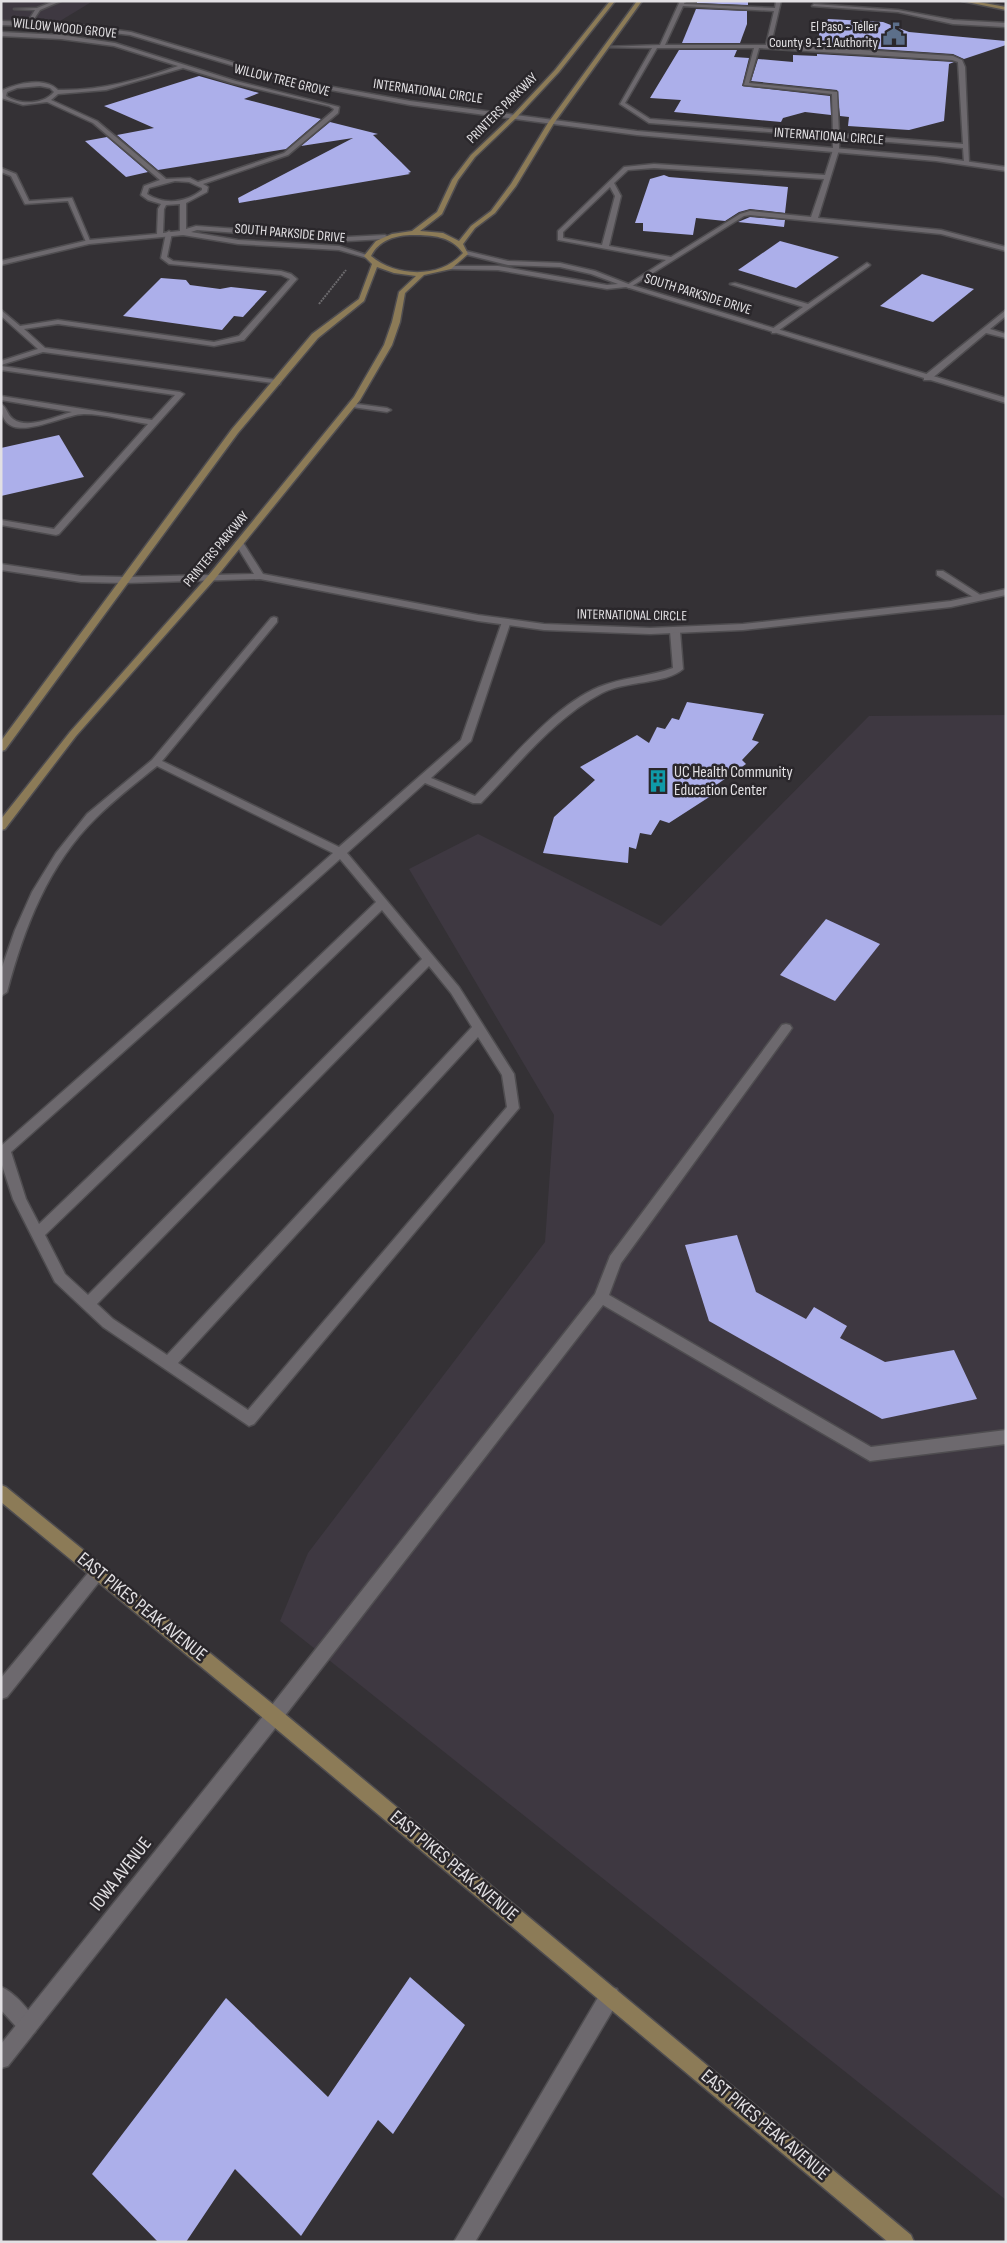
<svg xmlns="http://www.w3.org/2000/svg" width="1007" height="2243" font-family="'Sofia Sans Condensed',sans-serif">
<rect width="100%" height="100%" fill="#343135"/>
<!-- built -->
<g fill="#3e3841">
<path d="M1 1H93L60 21 1 20Z"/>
<path d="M1006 715V2200L280 1621 308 1553 545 1242 554 1115 409 869 478 834 661 926 869 716Z"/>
</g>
<!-- building -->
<g fill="#acafea">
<path d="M697 1H748V5L697 3Z"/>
<path d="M696 9 747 11V24L740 43H682Z"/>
<path d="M828 19 883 22 909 32 1006 41V45L964 59 953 54 818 45 820 25H825Z"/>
<path d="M679 50H737L734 57 749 58 742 86 830 96 831 115 805 112 783 118 781 122 674 112 681 100 650 98Z"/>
<path d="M817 54 954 62 949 64 944 121 909 130 848 126 849 117 840 116 837 90 751 81 758 59 793 62V55L817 56Z"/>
<path d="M199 76 259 93 244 99 321 119 286 149 158 170 117 135 154 128 104 106Z"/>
<path d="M330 122 378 134 373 135 401 162 411 172 408 173 410 174 239 203 238 198 353 138 301 146Z"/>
<path d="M107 137 148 172 126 177 85 141Z"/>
<path d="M664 175 669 177 788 187 785 213 750 209 739 212 725 221 696 218 693 235 643 231V223H635L650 179Z"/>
<path d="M750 217 785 220 784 227 738 222Z"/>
<path d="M780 241 839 257 796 288 738 270Z"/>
<path d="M922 274 974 289 933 322 880 306Z"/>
<path d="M161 278 186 280 190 285 220 289 231 287 267 291 243 317 234 316 222 330 123 316Z"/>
<path d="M59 435 84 477 1 496V448Z"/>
<path d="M687 702 764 714 752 740 759 742 742 760 746 764 712 788 717 792 669 823 660 820 651 835 640 833 636 849 629 847 628 863 543 853 554 817 595 780 580 767 637 735 649 743 657 727 665 729 672 718 679 720Z"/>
<path d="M826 919 880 944 835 1001 780 975Z"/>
<path d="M737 1235 756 1292 806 1319 814 1307 847 1326 840 1338 885 1362 954 1350 977 1399 882 1419 709 1321 685 1245Z"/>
<path d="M410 1977 465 2025 393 2134 378 2120 301 2236 235 2169 186 2242H158L92 2174 226 1998 328 2097Z"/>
</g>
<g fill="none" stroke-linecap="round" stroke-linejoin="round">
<defs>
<g id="service">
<path d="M54 1H61L40 10 30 25 27 23 35 10 14 9 37 8Z"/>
<path d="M680 1H685L684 4 775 8 776 1H781L771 44 953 56 962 60 965 67 969 163 964 162 963 148 839 138V150L818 218 941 230 1006 247V251L941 234 750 215 744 216 629 288 627 287V285L666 260 558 240V231L624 167 654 164 825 175 833 150V137L649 123 620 104 652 48 604 47 660 45ZM683 6 774 11 766 45H665ZM657 48H754L744 85 832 94 833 134 650 119 625 103ZM759 48 952 60 958 62 963 144 839 134 837 92 749 83ZM654 168 824 179 811 217 750 211 740 214 671 257 609 246 621 196 614 183 628 170ZM610 187 615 196 602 245 563 238V232Z"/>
<path d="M814 4 898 10 953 20 1006 23V27L953 24 898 12 812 6Z"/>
<path d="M1 168 16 174 29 201 72 198 91 243 86 242 68 201 25 204 11 176 1 172Z"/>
<path d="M169 231 172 233 167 257 173 261 281 271 291 274 297 279 244 340 214 346 58 324 24 329 45 348 277 380H280V384L43 352 1 365V361L38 349 1 316V310L20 326 58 320 214 342 239 336 290 279 281 275 169 264 161 258 166 233Z"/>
<path d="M867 263 870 265 869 266 775 333H772V329L803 307 730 284 735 283 808 304Z"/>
<path d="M1006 310V316L990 329 1006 334V338L986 333 930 380H924V376Z"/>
<path d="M1 366 180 392 184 394 59 534 56 535 1 525V520L54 529 148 424C128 421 105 414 84 414 60 414 1 451 1 404 7 407 7 415 13 419 28 430 56 416 72 412L1 400V396L152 420 175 395 1 370Z"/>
<path d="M349 403 387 408 391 410 387 412 352 407H349Z"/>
<path d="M937 571H943L985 598 978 600 937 575Z"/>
<path d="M274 617 277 618V622L162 761 339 847 461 740 503 619 511 621 471 741 431 778 475 796C511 760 552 707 599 687 623 677 649 677 673 668L670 631 675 628 680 631 683 669C667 684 624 681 602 693 554 718 518 765 481 803H473L425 783 347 853 459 987 514 1074 519 1108 254 1424 249 1426 103 1327 55 1282 13 1199 1 1162V1146L333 853 157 766C136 783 115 799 96 818 48 865 24 928 7 992L1 996V970L15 930 32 892 56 853 87 814 152 760 271 618ZM340 859 376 902 39 1224 26 1199 11 1152ZM382 910 422 959 88 1295 65 1274 45 1235ZM429 966 451 993 472 1027 167 1355 113 1319 97 1304ZM478 1037 502 1075 507 1107 248 1410 178 1363Z"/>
<path d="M786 1024 790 1025 792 1028 790 1031 621 1263 609 1295 871 1447 1006 1430V1444L870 1461 603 1305 280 1722 274 1724 268 1722 266 1716 268 1710 595 1294 610 1256 782 1025Z"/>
<path d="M98 1564 103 1567 106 1572 103 1577 7 1697 1 1699V1678L93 1567Z"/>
<path d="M1 1987C14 1992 32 2012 37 2025L35 2032 28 2034 21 2032 1 2010Z"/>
<path d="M610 1987 617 1989 619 1996 617 2003 475 2242H454L603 1989Z"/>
</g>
<g id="minor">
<path d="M1 21 63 23 131 32 289 79 410 101 637 131 936 157 1006 167V171L936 161 637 135 410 105 288 82 130 35 63 27 1 25Z"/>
<path d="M1 32 61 35 115 43 236 81 339 107 338 113 288 155 203 184 208 187 207 192 186 203V229L196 226 347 237 385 235 388 237 385 239 347 241 197 230 191 232 238 240 339 246 370 256 367 258 339 250 238 244 183 235 89 244 1 265V261L89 240 157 234 158 209 161 204 148 200 141 195 144 186 160 180 93 123 47 102 23 105 1 98 3 90C19 83 45 77 58 90 100 91 139 80 178 66L114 46 61 39 1 36ZM183 68 232 83 329 106 334 109 333 111 284 153 198 182 190 178 166 179 97 121 51 100 58 94 106 90ZM40 86 50 88 54 92C43 105 20 105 6 96L7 92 17 88ZM175 181 189 182 202 188V190C186 203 164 205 147 194L149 188ZM180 204V231L163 233 164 209 166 205Z"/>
<path d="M466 251 508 261 560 263 595 271 631 285 1006 398V403L626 287 607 289 498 270 447 269V267L449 266H498L607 285 618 284 591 274 560 267 508 265 464 254V252Z"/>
<path d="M239 540 242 541 263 574 478 615 544 624 650 628 743 624 951 601 1006 589V595L951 607 743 630 650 634 544 630 478 621 260 579 125 583 81 582 1 570V564L81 576 125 577 254 574 235 543Z"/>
<path d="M274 1708 280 1710 282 1716 280 1722 8 2066 1 2068V2044L268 1710Z"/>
</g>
<g id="secondary">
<path d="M610 1H615L559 72 516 118 475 157 458 180 442 214 420 231 443 233 459 241 471 226 491 211 511 184 548 123 637 1H642L554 123 516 186 495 213 475 228 463 244 468 254 451 269 424 275 405 293 400 322 392 345 360 400 214 580 76 736 5 829 1 830V819L70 732 208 576 354 397 384 345 392 322 399 292 416 276 394 273 377 267 364 301 318 338 238 433 5 750 1 751V741L232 429 312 334 359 299 372 264 364 256 376 241 392 234 412 231 437 212 452 180 471 155 512 116 555 70ZM413 235C432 235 451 236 463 253 440 279 396 277 371 256 379 240 396 235 413 235Z"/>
<path d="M962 1H973L1006 7V10Z"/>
<path d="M1 1485 6 1487 280 1710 911 2235 914 2242H888L268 1722 1 1502Z"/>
</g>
</defs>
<!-- service casing -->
<use href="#service" stroke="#4f4d50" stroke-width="3"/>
<!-- minor casing -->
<use href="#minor" stroke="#4f4d50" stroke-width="3"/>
<!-- secondary casing -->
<use href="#secondary" stroke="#4f4d50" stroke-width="3"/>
<!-- path -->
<path stroke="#6c6a6d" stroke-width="2" stroke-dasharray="2 1" stroke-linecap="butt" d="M319 304 346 270"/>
<!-- service -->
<use href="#service" fill="#6d696e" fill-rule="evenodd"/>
<!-- minor -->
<use href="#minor" fill="#6d696e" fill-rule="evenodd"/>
<!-- secondary -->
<use href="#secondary" fill="#8c7b57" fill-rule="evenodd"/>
</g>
<!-- icons -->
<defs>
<symbol id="civic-bare" viewBox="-9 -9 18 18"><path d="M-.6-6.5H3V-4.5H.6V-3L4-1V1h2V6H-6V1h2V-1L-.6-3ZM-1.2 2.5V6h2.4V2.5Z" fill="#5c6f8a" stroke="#2a272b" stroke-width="2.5" paint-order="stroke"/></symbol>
<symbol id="building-bare" viewBox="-9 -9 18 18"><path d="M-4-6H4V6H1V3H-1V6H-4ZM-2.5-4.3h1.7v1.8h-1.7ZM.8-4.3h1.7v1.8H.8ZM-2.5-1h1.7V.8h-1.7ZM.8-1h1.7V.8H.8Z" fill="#0f9aa8" stroke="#2a272b" stroke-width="2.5" paint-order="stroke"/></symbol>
</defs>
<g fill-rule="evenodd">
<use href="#civic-bare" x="878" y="18" width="32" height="32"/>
<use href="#building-bare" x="642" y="765" width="32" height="32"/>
</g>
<g text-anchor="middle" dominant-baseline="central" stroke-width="5" stroke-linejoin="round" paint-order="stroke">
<!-- far-poi labels -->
<g font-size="14" fill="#e2e0e3" stroke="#2a272b" text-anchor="end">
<text x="878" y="26">El Paso - Teller<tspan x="878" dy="16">County 9-1-1 Authority</tspan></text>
</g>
<!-- far-street labels -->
<g font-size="14" fill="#e2e0e3" stroke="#2a272b">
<text transform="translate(65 28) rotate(6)">WILLOW WOOD GROVE</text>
<text transform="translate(282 80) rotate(14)">WILLOW TREE GROVE</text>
<text transform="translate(428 91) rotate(8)">INTERNATIONAL CIRCLE</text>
<text transform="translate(502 108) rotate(-45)">PRINTERS PARKWAY</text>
<text transform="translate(829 136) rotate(4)">INTERNATIONAL CIRCLE</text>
<text transform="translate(290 233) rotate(5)">SOUTH PARKSIDE DRIVE</text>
<text transform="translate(698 294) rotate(17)">SOUTH PARKSIDE DRIVE</text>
<text transform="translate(216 549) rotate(-50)">PRINTERS PARKWAY</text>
<text transform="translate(632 615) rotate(1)">INTERNATIONAL CIRCLE</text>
</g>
<!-- poi labels -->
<g font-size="16" fill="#e2e0e3" stroke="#2a272b" text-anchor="start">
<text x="674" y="772">UC Health Community<tspan x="674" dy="18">Education Center</tspan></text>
</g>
<!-- near-street labels -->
<g font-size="19" fill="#e2e0e3" stroke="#2a272b">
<text transform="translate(142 1607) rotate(39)">EAST PIKES PEAK AVENUE</text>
<text transform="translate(454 1866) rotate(40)">EAST PIKES PEAK AVENUE</text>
<text transform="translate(121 1874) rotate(-52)">IOWA AVENUE</text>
<text transform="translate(765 2125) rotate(40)">EAST PIKES PEAK AVENUE</text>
</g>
</g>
<!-- border -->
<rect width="1007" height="2243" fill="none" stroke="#e2e0e3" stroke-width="5"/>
</svg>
